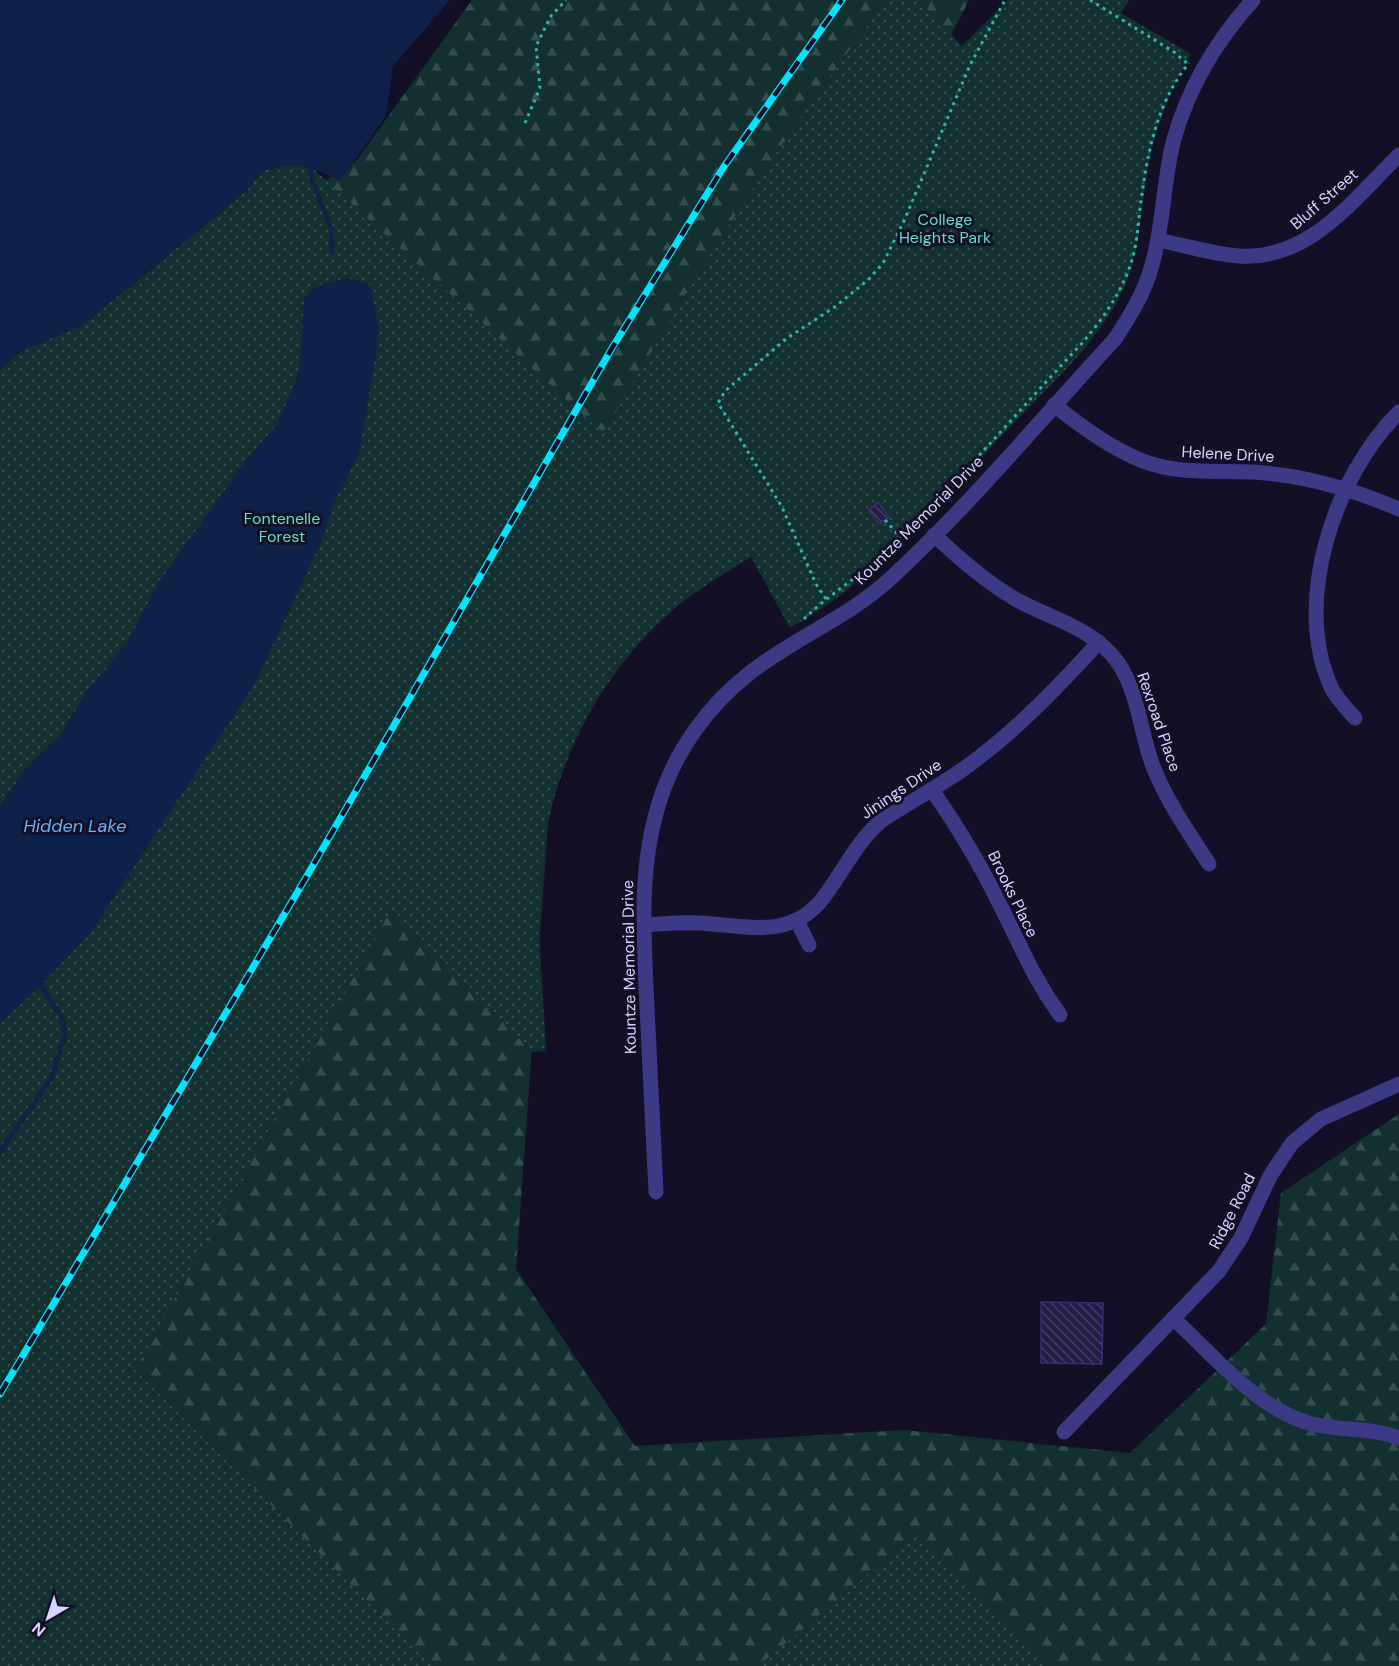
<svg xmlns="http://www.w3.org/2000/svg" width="1399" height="1666" font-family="'DM Sans',sans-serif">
<defs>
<pattern id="forest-firs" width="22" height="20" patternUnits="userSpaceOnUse" patternTransform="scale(1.5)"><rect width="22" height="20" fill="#12302f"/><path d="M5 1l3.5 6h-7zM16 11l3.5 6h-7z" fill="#344d4e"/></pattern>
<pattern id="park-dots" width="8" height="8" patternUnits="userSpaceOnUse" patternTransform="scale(1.5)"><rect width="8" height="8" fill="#12302f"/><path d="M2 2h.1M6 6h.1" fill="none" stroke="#344d4e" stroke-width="1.8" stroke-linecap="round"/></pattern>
<pattern id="building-back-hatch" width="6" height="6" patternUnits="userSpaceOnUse" patternTransform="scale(1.5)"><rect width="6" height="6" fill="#241b47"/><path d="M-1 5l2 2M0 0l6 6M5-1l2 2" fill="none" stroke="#433b63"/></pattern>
</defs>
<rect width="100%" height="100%" fill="#130f26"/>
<!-- forest -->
<path fill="url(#forest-firs)" d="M472 0H969L832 270 557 698 516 1269 635 1446 904 1430 1130 1453 1266 1324 1281 1193 1399 1114V1666H0L196 263 356 161Z"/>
<!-- park -->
<g fill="url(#park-dots)">
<path d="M887 0H919L962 46 1008 0H1129L1121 13 1191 54C1170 91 1154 130 1147 172 1141 207 1141 242 1129 275 1107 336 1053 381 1010 427 941 500 878 579 790 628L751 557C720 576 689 594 662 620 595 683 550 773 542 864 536 926 543 990 546 1051L532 1052 391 910 135 1370 433 1666H0V369L21 351 82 325 214 218 250 187 261 171 291 164 310 166 603 433C690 283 781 137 887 0Z"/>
<path d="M915 1535 1045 1666H758Z"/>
</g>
<!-- water -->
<g fill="#0c2248">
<path d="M0 0H450L393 66 386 116 340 181C305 164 299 162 261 171L250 187 214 218 82 325 21 351 0 369Z"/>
<path d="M348 278 370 285 378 324 376 353 359 453 335 501 320 544 254 685 92 930 41 986 0 1023V807L26 768 59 737 86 693 128 641 159 582 245 462 278 423 296 380 301 358 304 299 312 290 323 284Z"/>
</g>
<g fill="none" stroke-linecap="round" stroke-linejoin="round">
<!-- stream -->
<g stroke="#0c2248" stroke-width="4.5">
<path d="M310 166 312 180 331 228 332 251"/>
<path d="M0 1152 52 1077 65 1034 62 1018 41 986"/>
</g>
</g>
<!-- building -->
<g fill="url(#building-back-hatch)" stroke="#3b2d73" stroke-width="1.5">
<path d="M878 502 889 517 879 524 869 510Z"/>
<path d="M1041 1302 1103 1303 1102 1364 1041 1363Z"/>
</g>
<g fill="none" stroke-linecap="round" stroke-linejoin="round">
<!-- path -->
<g stroke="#2fb8b0" stroke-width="3" stroke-dasharray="3 4.5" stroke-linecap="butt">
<path d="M1090 0 1174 52 1188 64"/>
<path d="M525 123 540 88 536 46 551 16 566 0"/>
<path d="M885 520 901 538"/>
<path d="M826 599 816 584 782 507 718 403 725 391 786 339 836 306 869 279 883 263 904 221 970 65 1005 0"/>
<path d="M804 619C830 593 863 575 889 549 957 483 1019 410 1084 341 1103 318 1122 292 1131 263 1137 245 1138 226 1140 208 1147 156 1155 105 1189 63"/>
</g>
<!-- street -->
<g stroke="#3d3a85" stroke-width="15">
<path d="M1158 240C1184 245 1212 254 1239 256 1309 261 1354 199 1399 155"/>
<path d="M1054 405C1081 426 1110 448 1143 461 1179 475 1216 470 1253 472 1304 475 1352 489 1399 509"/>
<path d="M934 535C960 559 986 582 1017 600 1048 617 1087 627 1111 654 1139 684 1139 732 1154 769 1168 803 1189 833 1209 864"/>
<path d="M1355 718C1347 709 1338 700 1332 689 1291 603 1335 475 1399 412"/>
<path d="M932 790C957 826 979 862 998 901 1020 943 1031 975 1060 1015"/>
<path d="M797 921 809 945"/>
<path d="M643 925C662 924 681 922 699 923 744 925 786 940 820 902 842 875 854 844 881 821 908 803 936 788 962 770 1014 733 1057 688 1099 642"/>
<path d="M656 1192C653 1130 650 1069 647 1007 644 939 638 870 659 803 675 751 708 705 751 672 796 637 849 617 891 578 971 504 1041 419 1115 339 1130 316 1145 292 1152 265 1164 224 1163 180 1174 139 1189 86 1217 40 1253 0"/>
<path d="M1173 1318C1213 1355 1258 1410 1312 1424 1341 1431 1371 1427 1399 1438"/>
<path d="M1064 1432 1219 1271 1241 1238 1270 1176 1292 1143 1321 1119 1399 1084"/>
</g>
<defs>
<path id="rail" d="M0 1394 304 881 612 348 723 168 842 0"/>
</defs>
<!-- rail casing -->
<use href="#rail" stroke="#00e5ff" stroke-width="7"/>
<!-- rail -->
<use href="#rail" stroke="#130f26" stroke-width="4.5" stroke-dasharray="14" stroke-linecap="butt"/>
</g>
<g text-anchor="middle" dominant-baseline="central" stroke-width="6" stroke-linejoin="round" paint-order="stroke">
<!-- street labels -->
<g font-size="16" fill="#d9d4ff" stroke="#130f26">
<text transform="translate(1324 199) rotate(-41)">Bluff Street</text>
<text transform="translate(1228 454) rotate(3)">Helene Drive</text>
<text transform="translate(919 520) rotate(-45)">Kountze Memorial Drive</text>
<text transform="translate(1159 722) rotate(71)">Rexroad Place</text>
<text transform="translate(901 789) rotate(-34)">Jinings Drive</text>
<text transform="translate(1013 894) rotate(64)">Brooks Place</text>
<text transform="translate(629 967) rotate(-91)">Kountze Memorial Drive</text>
<text transform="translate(1232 1211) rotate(-63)">Ridge Road</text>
</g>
<!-- park labels -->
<g font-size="16" fill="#5fe0c0" stroke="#130f26">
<text x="945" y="219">College<tspan x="945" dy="18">Heights Park</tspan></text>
<text x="282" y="518">Fontenelle<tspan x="282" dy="18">Forest</tspan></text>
</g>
<!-- water labels -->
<g font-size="18" font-style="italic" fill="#62b6ff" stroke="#130f26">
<text x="75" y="826">Hidden Lake</text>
</g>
</g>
<!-- north arrow -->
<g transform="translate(48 1618) rotate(219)" stroke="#130f26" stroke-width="4.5" paint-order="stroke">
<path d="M0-4.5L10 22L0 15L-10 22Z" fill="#d9d4ff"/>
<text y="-9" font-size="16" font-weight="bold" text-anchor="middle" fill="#d9d4ff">N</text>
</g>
</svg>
